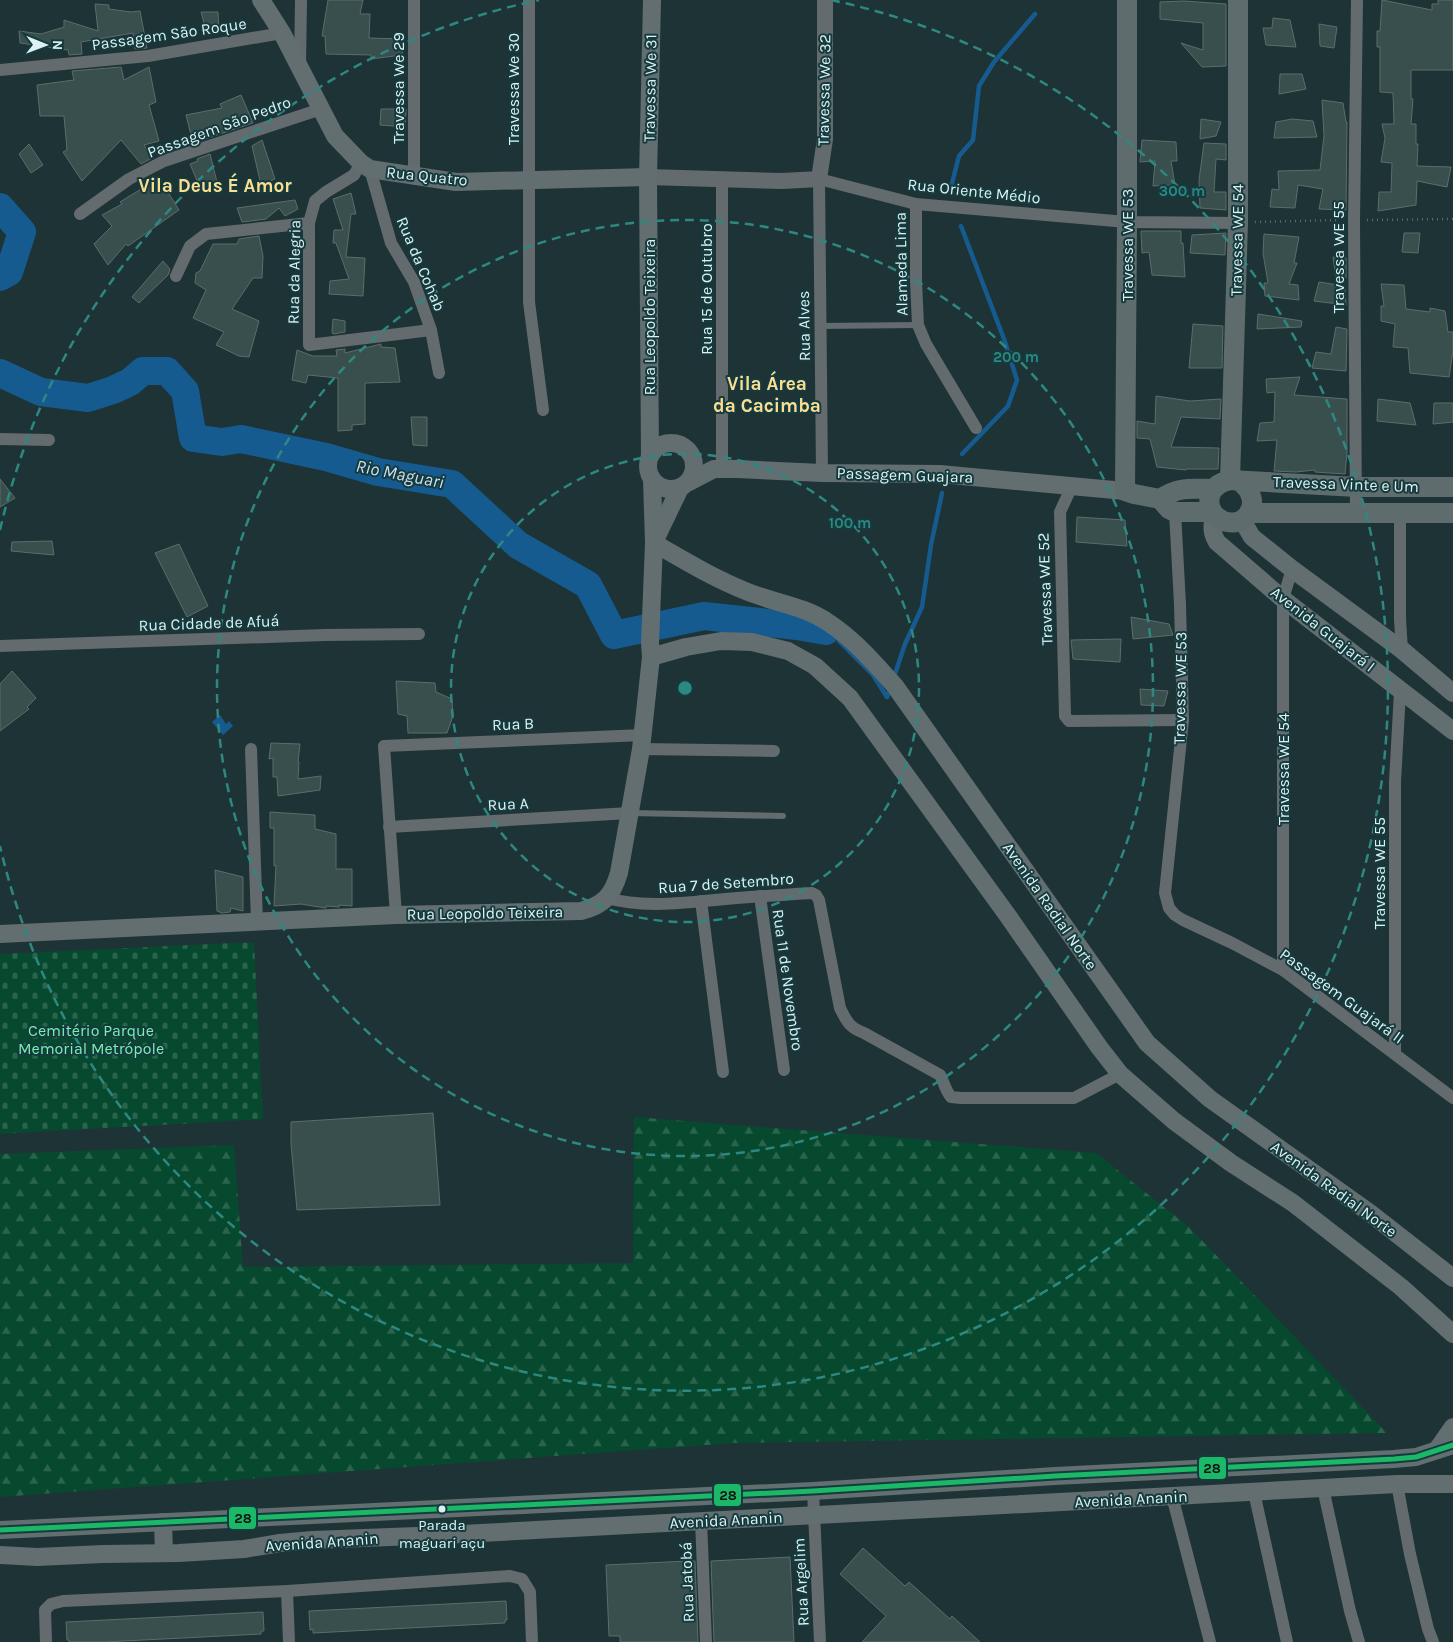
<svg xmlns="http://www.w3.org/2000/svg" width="1453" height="1642" font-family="Karla,sans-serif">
<defs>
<pattern id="forest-firs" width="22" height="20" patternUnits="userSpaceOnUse" patternTransform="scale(1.25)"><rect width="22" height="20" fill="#06492e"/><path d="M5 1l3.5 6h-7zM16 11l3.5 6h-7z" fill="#2a644d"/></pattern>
<pattern id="cemetery-stones" width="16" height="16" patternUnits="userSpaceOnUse" patternTransform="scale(1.25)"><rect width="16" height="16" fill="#06492e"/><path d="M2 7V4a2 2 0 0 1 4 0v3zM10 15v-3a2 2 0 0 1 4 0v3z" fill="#2a644d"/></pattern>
</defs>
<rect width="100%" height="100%" fill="#1e3335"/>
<!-- forest -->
<path fill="url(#forest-firs)" d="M634 1117 1096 1153 1189 1227 1387 1433 733 1443 0 1497V1154L234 1145 243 1267 633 1263Z"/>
<!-- cemetery -->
<path fill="url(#cemetery-stones)" d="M254 942 263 1119 0 1134V954Z"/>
<!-- water -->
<path fill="#165b90" d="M220 715 226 724 229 721 233 726 223 735 212 722Z"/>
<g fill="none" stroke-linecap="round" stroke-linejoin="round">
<!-- stream -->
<g stroke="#165b90" stroke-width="4.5">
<path d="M950 191 959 156 973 140 979 86 994 62 1035 14"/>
<path d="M961 226 1004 339 1017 380 1008 406 962 454"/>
<path d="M839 641 873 675 887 697"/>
<path d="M894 677 905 644 922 607 931 545 942 493"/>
<path d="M887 697 891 687"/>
</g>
<!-- river -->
<g stroke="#165b90" stroke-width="28">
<path d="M0 207 22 232 9 272 0 277"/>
<path d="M0 373 41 392 88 398 113 390 130 382 143 371H167L185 391 193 438 222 442 241 439 326 457 378 472 452 484 518 545 588 585 614 635 704 616 797 626 826 631"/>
</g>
</g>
<!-- building -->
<g fill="#394f4d" stroke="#5c6d6b">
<path d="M328 0H363L360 14H370L369 38 404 39 402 55 371 59V55L326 54 325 36H322Z"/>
<path d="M1382 0 1432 10V4H1438V0H1453V70H1411V99H1413L1411 124H1416V144H1418L1417 166 1451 167 1447 187 1417 181 1416 205 1378 211 1379 192H1391L1392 163 1381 162 1385 138 1382 124H1394L1393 93 1380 92V47H1377V31H1380Z"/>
<path d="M1184 1 1226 4V66L1202 67 1181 43 1203 50V23L1160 19V2Z"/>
<path d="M95 4 109 5V9L131 12 140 11 147 48 135 49 133 33 81 42 82 54 69 55 68 50 20 43 19 31 41 34 64 27V20L98 31Z"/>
<path d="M201 12H218L219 32 207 34Z"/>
<path d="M1273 18 1290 20 1296 47 1266 45 1263 28H1272Z"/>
<path d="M1319 24 1337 27 1334 48 1320 46Z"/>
<path d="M121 67 124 80 149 67 156 102 149 105 159 141 144 145 152 158 141 164 121 140 82 181 63 152 67 150 64 116H40L37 85 74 80 72 71Z"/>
<path d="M1280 74H1302L1306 89 1279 94Z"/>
<path d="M241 95 253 123 193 143 186 115 222 108 220 104Z"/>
<path d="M1322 100 1343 103 1346 122H1347L1346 210 1319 209 1323 189 1298 185 1295 208 1270 207 1272 189 1279 190 1278 171 1320 170 1324 136Z"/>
<path d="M381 109H406L405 127 380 125Z"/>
<path d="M1201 119 1221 122 1216 136 1200 139Z"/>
<path d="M1292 119 1313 121 1317 137 1274 138 1276 122Z"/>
<path d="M262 140 275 179 261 185 252 146Z"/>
<path d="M1142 140 1176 142 1177 161H1171L1175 185 1153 186 1155 161 1140 162Z"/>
<path d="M1204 143 1226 144V160L1216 159 1214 192H1226V210L1200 208 1199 180Z"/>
<path d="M29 144 43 165 31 173 19 154Z"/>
<path d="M210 154 218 186 198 183 190 164 198 161 197 159Z"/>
<path d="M159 178 179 210 128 246 126 244 108 265 94 244 112 226 102 215 122 204 120 202Z"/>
<path d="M351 193 356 214H351L346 257 365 258 363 296 329 294 330 281 349 279 336 243H333L334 230H343L333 199Z"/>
<path d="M295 200 298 209 285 216 279 208 266 219 242 222 237 208Z"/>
<path d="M1141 231H1181V243H1183L1185 277 1152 275 1149 252 1142 253Z"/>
<path d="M1226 233 1225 255 1190 253 1192 235Z"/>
<path d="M1404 233H1420L1418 253 1402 252Z"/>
<path d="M1264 234 1299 237 1294 263H1297L1289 284 1298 285 1299 300 1265 296 1264 283H1268L1263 253Z"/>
<path d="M259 236 263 256 262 278H253L232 309 259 321 249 357 239 356 216 345 224 332 193 318 206 290 195 283 196 273 200 271 213 244H237L239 239Z"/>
<path d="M1333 257 1346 258V278L1336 279Z"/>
<path d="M163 261 170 269 168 275 139 303 132 297Z"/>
<path d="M1319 282 1345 286 1346 305 1314 301Z"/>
<path d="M1381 284 1404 285 1406 309 1430 312V308L1445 311 1448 332H1453V351L1449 377 1410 373 1408 348 1393 347 1395 324 1381 321V306H1384Z"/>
<path d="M1258 314 1302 321 1301 327 1257 329Z"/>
<path d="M333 319 345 321V332L333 334 332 332Z"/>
<path d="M1193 324 1223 326 1222 368H1189Z"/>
<path d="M1336 327 1347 329 1346 371 1312 368 1316 352 1331 354Z"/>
<path d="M381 344V347L395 348 400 382 365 383V424L352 425V430L338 431V378L308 375 306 383 292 380 297 350 313 356H337L336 350 345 349V353Z"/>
<path d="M1300 377 1294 395 1347 399V453L1345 474 1315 472V470L1296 472 1274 471 1277 440 1257 441 1260 423 1274 422 1275 392 1267 393 1266 379Z"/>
<path d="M1156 396 1190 401 1221 399 1220 419 1181 417 1171 447 1219 448 1218 469H1186V470L1157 467 1150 439 1137 438V421L1155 424Z"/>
<path d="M1378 399 1410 403 1416 425 1377 421Z"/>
<path d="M1434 403H1453V422L1433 424Z"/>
<path d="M411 417H427V446L413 445Z"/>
<path d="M0 479 15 498 0 507Z"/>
<path d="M1077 517 1125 520 1127 546 1076 542Z"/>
<path d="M52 541 54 555 11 551 12 542Z"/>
<path d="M179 544 208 606 187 617 155 553Z"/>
<path d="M1131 617 1169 624 1173 635 1133 639Z"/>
<path d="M1121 639 1120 662 1073 659 1071 640Z"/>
<path d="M12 671 36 698 27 707 29 709 0 731V684Z"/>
<path d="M396 681 435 683 436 692 452 699 453 716 447 733H408L407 716 398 714Z"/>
<path d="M1140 689 1168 691 1164 706 1141 705Z"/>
<path d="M271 743 300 744 298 762H299L298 779 321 776 320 790 278 796 277 777H273V758L269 759Z"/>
<path d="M270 812 315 815V829L336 834V869H352V906L339 905V907L326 906V908H325L301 904 274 906 276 865 274 866V828H270Z"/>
<path d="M215 870 243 877V911L231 908 230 912 222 913 217 911Z"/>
<path d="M433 1113 440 1205 297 1210 291 1144V1122Z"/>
<path d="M863 1548 905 1586 909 1582 950 1619 952 1616 980 1642H862L886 1616 840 1574Z"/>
<path d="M790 1557 794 1642H714L711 1561Z"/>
<path d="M687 1561H695L698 1642H620V1636H609L606 1565Z"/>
<path d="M506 1601 507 1620H505V1623L313 1633V1629L310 1630 309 1611Z"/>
<path d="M263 1612 264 1631H261V1634L104 1642H69V1640H67L66 1622Z"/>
</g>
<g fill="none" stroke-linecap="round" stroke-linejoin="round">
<!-- path -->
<g stroke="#5c696a" stroke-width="2.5" stroke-dasharray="1 4" stroke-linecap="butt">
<path d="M1367 220 1453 219"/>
<path d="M1255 222 1339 220"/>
</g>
<!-- service -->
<g stroke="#636b6e" stroke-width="6">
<path d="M820 326 918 325"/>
<path d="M631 813 783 816"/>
</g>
<!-- minor -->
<g stroke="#636b6e" stroke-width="12">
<path d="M529 0V302L543 410"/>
<path d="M300 67 301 0"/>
<path d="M0 70 148 56 282 33"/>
<path d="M361 163 354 175 326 192 315 201 309 223V345L431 330"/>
<path d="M370 169 391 243 414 282 431 330 439 373"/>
<path d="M414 176V0"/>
<path d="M722 178V460"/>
<path d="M916 204V281L918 325 926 344 976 428"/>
<path d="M80 214 129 179 164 161 321 109"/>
<path d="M176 276 190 246 206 234 309 223"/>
<path d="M0 439 49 440"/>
<path d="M822 473 819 179 916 204 1127 222 1238 223"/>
<path d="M1072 486 1060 512 1065 716 1069 721 1183 720"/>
<path d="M1175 512 1180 604 1183 720 1165 893 1169 908 1175 915 1183 920 1232 943 1283 970 1453 1098"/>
<path d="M1356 513 1354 220 1357 0"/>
<path d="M1400 513V619L1402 650"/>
<path d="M0 646 325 635 419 634"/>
<path d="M251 749 257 922"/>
<path d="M641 749 774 751"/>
<path d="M389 827 630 813"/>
<path d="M760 896 784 1070"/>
<path d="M607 898C643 908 679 903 715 900 747 897 779 895 812 893L816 895 819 900 840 1008C847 1022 849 1027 864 1033L940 1075C944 1082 945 1090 951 1097L961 1098H1074L1120 1074"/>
<path d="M701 901 723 1072"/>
<path d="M396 915 384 746 643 735"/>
<path d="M1283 970V599L1292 569"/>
<path d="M1395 1054V782L1400 691"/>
<path d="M1397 1484 1410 1554 1428 1629 1433 1642"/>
<path d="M1323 1488 1350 1611 1359 1642"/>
<path d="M813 1491 820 1642"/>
<path d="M1254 1492 1287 1642"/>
<path d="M1172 1496 1210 1642"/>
<path d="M701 1521 706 1642"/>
<path d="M287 1591 289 1642"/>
<path d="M46 1642 45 1610 51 1604 63 1601 287 1591 510 1576 522 1579 530 1592 532 1642"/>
</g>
<!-- tertiary -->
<path stroke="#636b6e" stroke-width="16" d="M648 177 782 181 819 179 825 139V0"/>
<!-- secondary -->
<g stroke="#626e70" stroke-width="18">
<path d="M261 0 282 33 335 136 361 163 370 169 456 182 648 177"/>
<circle cx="671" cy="466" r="23"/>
<path d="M650 456 648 177 652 0"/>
<path d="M689 482 714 469H737L822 473 940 474 1125 491"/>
<path d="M1214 515C1212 526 1211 532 1217 542L1283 599 1453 731"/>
<path d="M1242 520 1252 537 1292 569 1402 650 1453 693"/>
<path d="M655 540 680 488"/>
<path d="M654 543C685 561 715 579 748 592 775 603 805 606 829 623 855 640 875 664 895 686L1147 1043 1210 1099 1370 1213 1453 1278"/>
<path d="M651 657 686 647 721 641 752 642 788 651 815 666 850 698 1008 916 1099 1047 1120 1074 1174 1121 1231 1163 1293 1203 1401 1287 1453 1334"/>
<path d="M0 934 396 915 581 911C604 905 612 896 619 873L641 749 651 657 650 643 654 543 652 479"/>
<path d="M1437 1450 1453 1427"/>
<path d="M163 1522 164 1553"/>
<path d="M0 1530 813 1491 1055 1476 1394 1459 1416 1457 1453 1445"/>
<path d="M0 1555 37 1557 103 1554 179 1553 244 1549 280 1543 312 1540 443 1535 1397 1484H1453"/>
</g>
<!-- primary -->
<g stroke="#5f6c6e" stroke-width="20">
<path d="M1127 0V222L1125 491 1134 494 1160 499 1169 509 1175 512H1212"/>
<path d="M1230 480 1238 223V0"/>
<path d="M1239 481C1269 502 1241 536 1217 517 1211 513 1208 504 1210 496 1213 486 1221 482 1230 480L1357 487H1453"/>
<path d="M1160 499C1179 486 1191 489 1213 489"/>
<path d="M1249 513H1453"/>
</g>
<defs>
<path id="bus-1" d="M0 1530 813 1491 1055 1476 1394 1459 1416 1457 1453 1445"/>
</defs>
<!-- bus-1 casing -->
<use href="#bus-1" stroke="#153b3e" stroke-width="9"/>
<!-- bus-1 -->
<use href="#bus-1" stroke="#1ab867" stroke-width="5"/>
</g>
<!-- distance rings -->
<g fill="none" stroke="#2e8882" stroke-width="2.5" stroke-dasharray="9 6">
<circle cx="685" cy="688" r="234"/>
<circle cx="685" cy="688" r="468"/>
<path d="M0 530A703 703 0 0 1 539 0M831 0A703 703 0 1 1 0 846"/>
</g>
<!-- markers -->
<circle fill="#ddf1f3" stroke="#153b3e" stroke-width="2" cx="442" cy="1509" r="4.5"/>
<g text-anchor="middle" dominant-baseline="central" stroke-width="4" stroke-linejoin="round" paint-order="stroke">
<!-- bus labels -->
<g font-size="15" fill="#ddf1f3" stroke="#153b3e">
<text x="442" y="1525">Parada<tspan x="442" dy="18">maguari açu</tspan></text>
</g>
<!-- street labels -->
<g font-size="16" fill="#ddf1f3" stroke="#153b3e">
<text transform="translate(169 34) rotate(-8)">Passagem São Roque</text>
<text transform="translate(398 88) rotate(-90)">Travessa We 29</text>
<text transform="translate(650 88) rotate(-89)">Travessa We 31</text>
<text transform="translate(513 89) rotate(-90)">Travessa We 30</text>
<text transform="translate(824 90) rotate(-89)">Travessa We 32</text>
<text transform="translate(219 127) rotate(-20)">Passagem São Pedro</text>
<text transform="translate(427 176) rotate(6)">Rua Quatro</text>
<text transform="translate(974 191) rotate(6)">Rua Oriente Médio</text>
<text transform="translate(1237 240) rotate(-89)">Travessa WE 54</text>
<text transform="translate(1127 245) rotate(-90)">Travessa WE 53</text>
<text transform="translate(1338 257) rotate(-90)">Travessa WE 55</text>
<text transform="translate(421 264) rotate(67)">Rua da Cohab</text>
<text transform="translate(901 264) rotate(-91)">Alameda Lima</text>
<text transform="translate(294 272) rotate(-89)">Rua da Alegria</text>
<text transform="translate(706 289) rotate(-90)">Rua 15 de Outubro</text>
<text transform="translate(649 317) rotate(-90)">Rua Leopoldo Teixeira</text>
<text transform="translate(804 326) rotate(-91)">Rua Alves</text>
<text transform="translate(905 475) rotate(2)">Passagem Guajara</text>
<text transform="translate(1346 484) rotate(2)">Travessa Vinte e Um</text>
<text transform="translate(1045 589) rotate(-92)">Travessa WE 52</text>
<text transform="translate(209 623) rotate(-2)">Rua Cidade de Afuá</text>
<text transform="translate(1323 629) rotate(38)">Avenida Guajará I</text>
<text transform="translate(1180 688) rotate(-89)">Travessa WE 53</text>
<text transform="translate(513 724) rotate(-2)">Rua B</text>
<text transform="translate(1283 769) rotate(-90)">Travessa WE 54</text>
<text transform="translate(508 804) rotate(-3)">Rua A</text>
<text transform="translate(1379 873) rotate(-90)">Travessa WE 55</text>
<text transform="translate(726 883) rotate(-4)">Rua 7 de Setembro</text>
<text transform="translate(1050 906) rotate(55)">Avenida Radial Norte</text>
<text transform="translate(485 913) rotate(-1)">Rua Leopoldo Teixeira</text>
<text transform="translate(788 980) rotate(82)">Rua 11 de Novembro</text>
<text transform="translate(1342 996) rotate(36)">Passagem Guajará II</text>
<text transform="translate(1334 1189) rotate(36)">Avenida Radial Norte</text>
<text transform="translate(1131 1499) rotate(-3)">Avenida Ananin</text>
<text transform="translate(726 1520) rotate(-3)">Avenida Ananin</text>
<text transform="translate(322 1542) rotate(-4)">Avenida Ananin</text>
<text transform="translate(687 1582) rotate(-92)">Rua Jatobá</text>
<text transform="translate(801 1582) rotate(-93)">Rua Argelim</text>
</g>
<!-- park labels -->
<g font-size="16" fill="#76f1ae" stroke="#153b3e">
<text x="91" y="1030">Cemitério Parque<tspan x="91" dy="18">Memorial Metrópole</tspan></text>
</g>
<!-- water labels -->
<g font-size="18" font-style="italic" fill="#cedff0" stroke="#153b3e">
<text transform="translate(400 474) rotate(11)">Rio Maguari</text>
</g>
<!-- quarter labels -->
<g font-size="19" font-weight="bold" fill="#fbde92" stroke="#153b3e">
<text x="215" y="186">Vila Deus É Amor</text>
<text x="767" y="384">Vila Área<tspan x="767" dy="22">da Cacimba</tspan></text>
</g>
</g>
<circle cx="685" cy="688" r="8" fill="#2e8882" stroke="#153b3e" stroke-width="2.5"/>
<g font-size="15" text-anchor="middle" font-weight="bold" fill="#2e8882" stroke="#153b3e" stroke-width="4" stroke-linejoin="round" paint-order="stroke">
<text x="1182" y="196">300 m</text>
<text x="1016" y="362">200 m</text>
<text x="850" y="528">100 m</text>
</g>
<g stroke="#153b3e" stroke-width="2">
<rect x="1198" y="1456" width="29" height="24" rx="5" fill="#1ab867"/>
<rect x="713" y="1483" width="29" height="24" rx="5" fill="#1ab867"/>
<rect x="228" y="1506" width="29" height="24" rx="5" fill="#1ab867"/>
</g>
<g font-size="14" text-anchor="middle" font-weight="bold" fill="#111">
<text x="1212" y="1473">28</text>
<text x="728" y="1500">28</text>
<text x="243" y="1523">28</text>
</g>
<!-- north arrow -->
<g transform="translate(45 45) rotate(91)" stroke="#153b3e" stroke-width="4" paint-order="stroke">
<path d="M0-4L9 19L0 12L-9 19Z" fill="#ddf1f3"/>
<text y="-8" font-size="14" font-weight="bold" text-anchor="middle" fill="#ddf1f3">N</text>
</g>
</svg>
